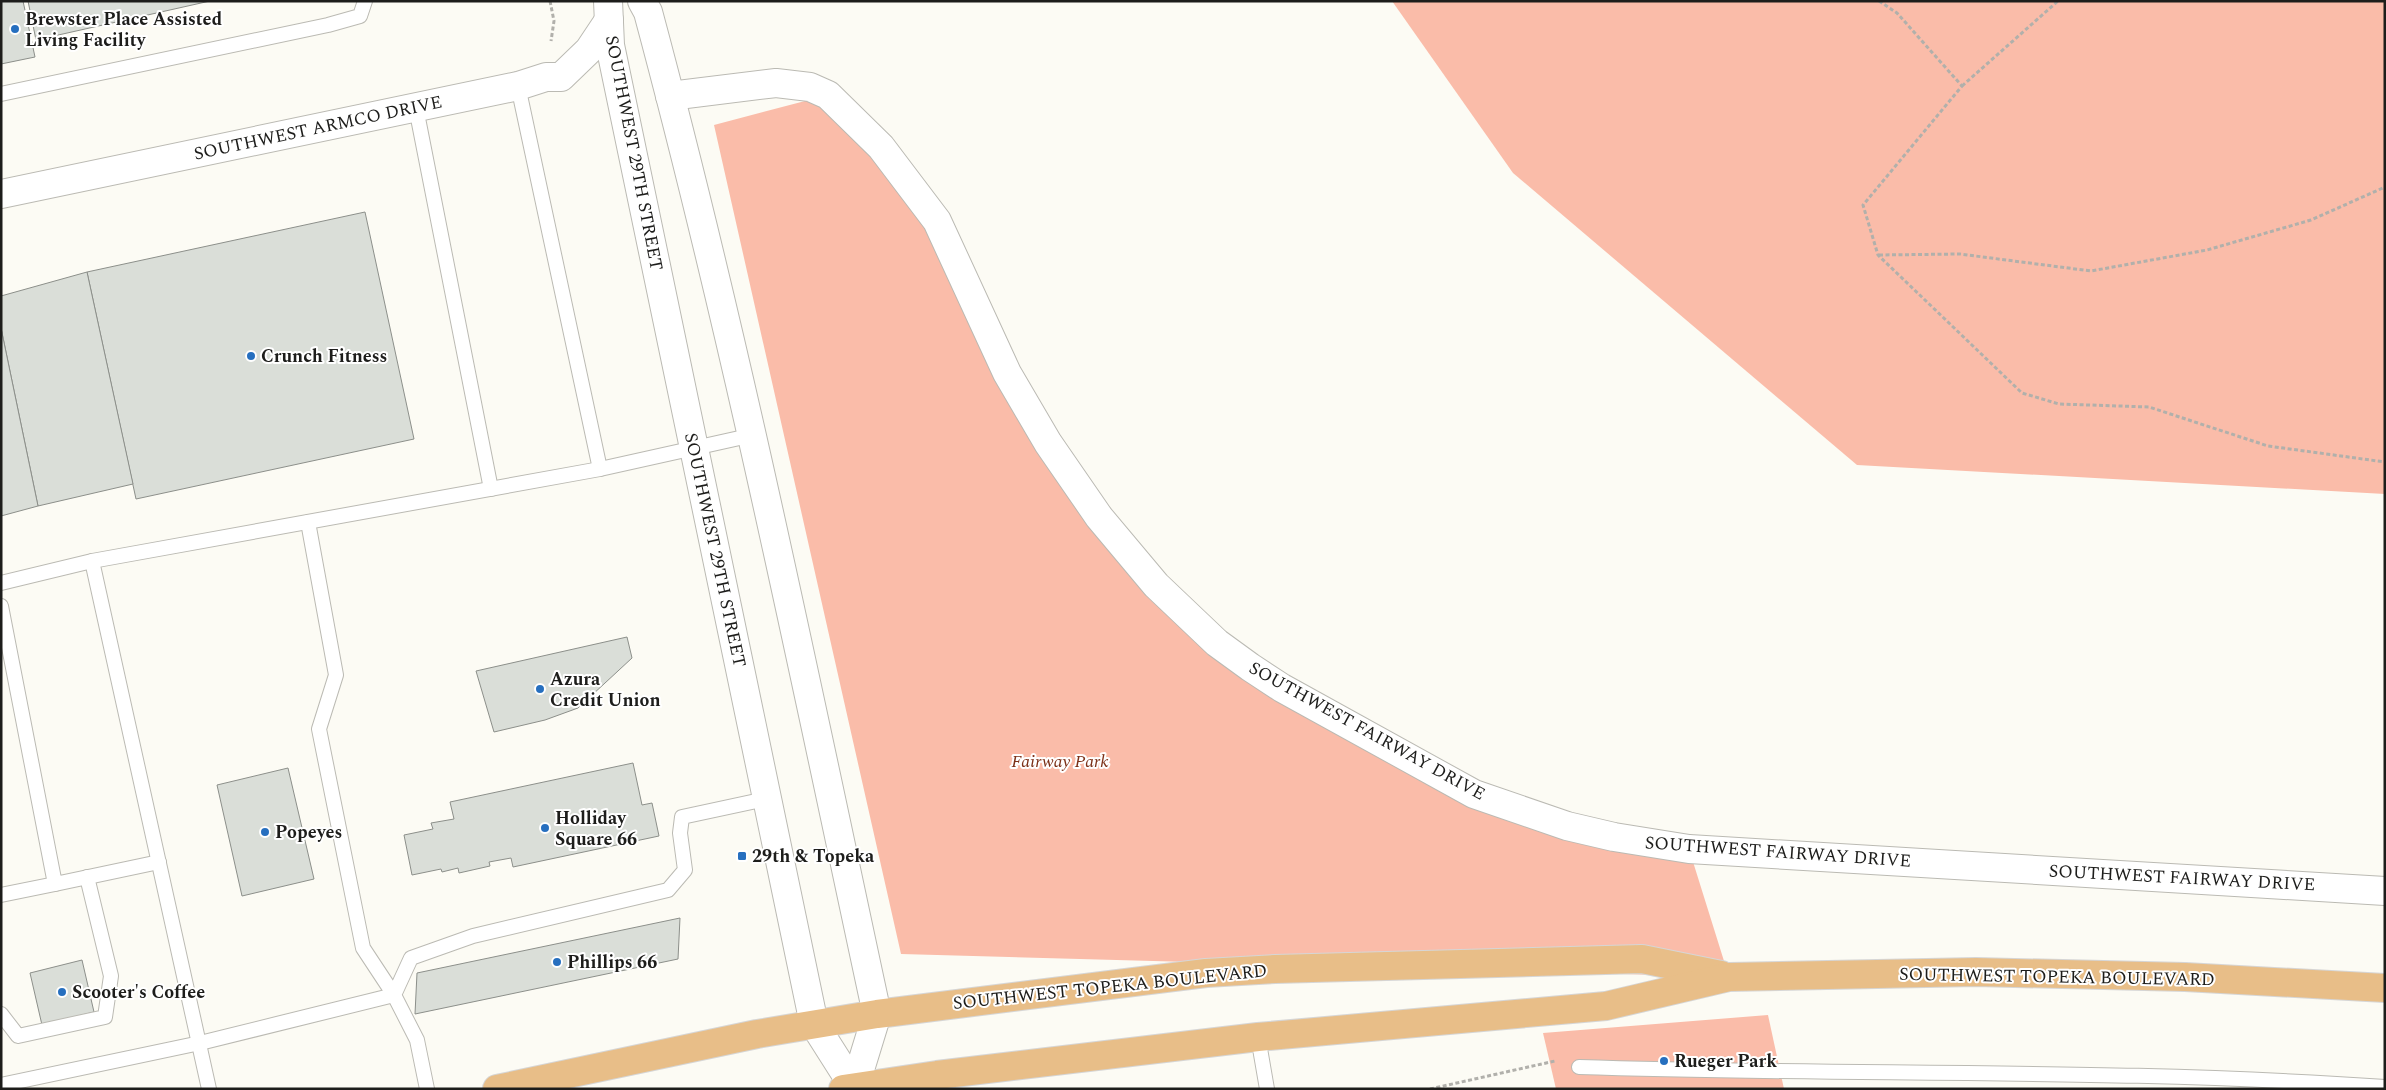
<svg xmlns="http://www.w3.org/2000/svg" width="2386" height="1090" font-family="Spectral,serif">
<rect width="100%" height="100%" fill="#fcfbf4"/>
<!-- green -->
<g fill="#fabca9">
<path d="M1392 1H2385V494L1857 465 1513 173Z"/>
<path d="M828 95 937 221 1048 443 1217 643 1474 794 1689 849 1729 977 901 954 714 125Z"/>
<path d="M1768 1015 1784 1089H1556L1543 1033Z"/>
</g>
<!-- building -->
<g fill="#daded8" stroke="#8c8f8a">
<path d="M1 1H23L35 57 1 64Z"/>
<path d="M28 1H210L36 40Z"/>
<path d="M365 212 414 439 136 499 87 272Z"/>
<path d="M87 272 133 484 38 506 1 328V296Z"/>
<path d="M1 328 38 506 1 516Z"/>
<path d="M627 637 632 658 578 708 545 720 494 732 476 671Z"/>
<path d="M633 763 642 805 652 803 659 836 513 867 511 858 489 862 490 866 459 873 458 868 442 872 441 869 412 875 404 835 433 829 431 823 454 819 450 802Z"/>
<path d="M288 768 314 879 242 896 217 785Z"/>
<path d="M680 918 678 959 415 1014 417 973Z"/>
<path d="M82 960 94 1012 42 1025 30 973Z"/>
</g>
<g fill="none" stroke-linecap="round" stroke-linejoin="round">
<defs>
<g id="service">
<path d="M518 86 600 469"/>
<path d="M1 94 328 25 360 16 365 1"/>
<path d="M416 108 491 489"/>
<path d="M92 561 209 1089"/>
<path d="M1 583 92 561 600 469 753 435"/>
<path d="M1 606 55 884 159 862"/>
<path d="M1 895 55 884"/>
<path d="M1 1014 18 1036 105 1017 111 976 87 877"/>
<path d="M1258 1037 1267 1089"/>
<path d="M1579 1067C1848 1076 2117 1068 2385 1087"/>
<path d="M1 1085 200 1043 394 995 363 948 319 729 336 675 308 522"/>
<path d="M427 1089 417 1040 394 995 411 958 473 936 668 890 685 870 680 833 682 817 766 799"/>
</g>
<g id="minor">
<path d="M670 96 776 83 810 87 828 95 881 147 937 221 1007 373 1048 443 1099 517 1156 585 1217 643 1250 667 1282 688 1474 794 1567 826 1614 837 1689 849 2385 891"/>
<path d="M1 194 518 86 546 77H561L589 50 609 20"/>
</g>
<g id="secondary">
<path d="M608 1 610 45 814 1024 854 1087"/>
<path d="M642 1 648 12C737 343 805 679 877 1014L854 1089"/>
</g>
<g id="primary">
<path d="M497 1089 757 1034 877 1014 1206 973 1275 969 1642 959 1721 975"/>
<path d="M843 1089 937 1075 1258 1037 1606 1006 1729 977 1976 972 2185 977 2385 988"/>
</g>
</defs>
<!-- service casing -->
<use href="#service" stroke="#bbbab3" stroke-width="16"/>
<!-- minor casing -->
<use href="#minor" stroke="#bbbab3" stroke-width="30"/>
<!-- secondary casing -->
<use href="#secondary" stroke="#bbbab3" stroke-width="30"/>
<!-- primary casing -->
<use href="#primary" stroke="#d6d6d6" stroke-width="30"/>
<!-- path -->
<g stroke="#b1b0ab" stroke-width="3" stroke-dasharray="4 2.5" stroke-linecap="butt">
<path d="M550 1 554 21 551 41"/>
<path d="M1879 1 1897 13 1962 86 1863 205 1878 255 2022 393 2059 404 2149 407 2268 446 2385 462"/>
<path d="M1962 86 2058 1"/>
<path d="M1879 255 1960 254 2091 271 2207 250 2311 220 2385 187"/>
<path d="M1430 1089 1555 1061"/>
</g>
<!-- service -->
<use href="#service" stroke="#fff" stroke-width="14"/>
<!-- minor -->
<use href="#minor" stroke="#fff" stroke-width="28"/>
<!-- secondary -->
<use href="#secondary" stroke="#fff" stroke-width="28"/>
<!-- primary -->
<use href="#primary" stroke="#e8be88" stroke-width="28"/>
</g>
<!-- markers -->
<g fill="#266fbf" stroke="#fff" stroke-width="2">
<circle cx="15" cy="29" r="5"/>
<circle cx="251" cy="356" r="5"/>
<circle cx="540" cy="689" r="5"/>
<circle cx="545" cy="828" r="5"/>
<circle cx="265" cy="832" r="5"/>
<rect x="737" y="851" width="10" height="10" rx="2.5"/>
<circle cx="557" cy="962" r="5"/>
<circle cx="62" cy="992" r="5"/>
<circle cx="1664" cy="1061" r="5"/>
</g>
<g text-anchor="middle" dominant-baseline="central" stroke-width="4" stroke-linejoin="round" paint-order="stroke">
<!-- poi labels -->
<g font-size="18" font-weight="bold" fill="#1d1d1b" stroke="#fff" text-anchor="start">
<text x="25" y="19">Brewster Place Assisted<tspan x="25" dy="21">Living Facility</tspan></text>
<text x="261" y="356">Crunch Fitness</text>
<text x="550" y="679">Azura<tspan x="550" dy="21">Credit Union</tspan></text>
<text x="555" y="818">Holliday<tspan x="555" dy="21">Square 66</tspan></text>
<text x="275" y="832">Popeyes</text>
<text x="752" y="856">29th &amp; Topeka</text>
<text x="567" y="962">Phillips 66</text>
<text x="72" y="992">Scooter's Coffee</text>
<text x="1674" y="1061">Rueger Park</text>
</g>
<!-- street labels -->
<g font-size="18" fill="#1d1d1b" stroke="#fff">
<text transform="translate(318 128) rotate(-12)">SOUTHWEST ARMCO DRIVE</text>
<text transform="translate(634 153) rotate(79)">SOUTHWEST 29TH STREET</text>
<text transform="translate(715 550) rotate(78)">SOUTHWEST 29TH STREET</text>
<text transform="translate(1367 731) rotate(29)">SOUTHWEST FAIRWAY DRIVE</text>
<text transform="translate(1778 852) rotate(4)">SOUTHWEST FAIRWAY DRIVE</text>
<text transform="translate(2182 878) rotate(3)">SOUTHWEST FAIRWAY DRIVE</text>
<text transform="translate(2057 977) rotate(1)">SOUTHWEST TOPEKA BOULEVARD</text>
<text transform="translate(1110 987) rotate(-6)">SOUTHWEST TOPEKA BOULEVARD</text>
</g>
<!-- park labels -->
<g font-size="18" font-style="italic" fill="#7c3118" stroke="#fff">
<text x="1060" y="761">Fairway Park</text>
</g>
</g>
<!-- border -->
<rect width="2386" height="1090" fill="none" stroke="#1d1d1b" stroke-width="5"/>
</svg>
